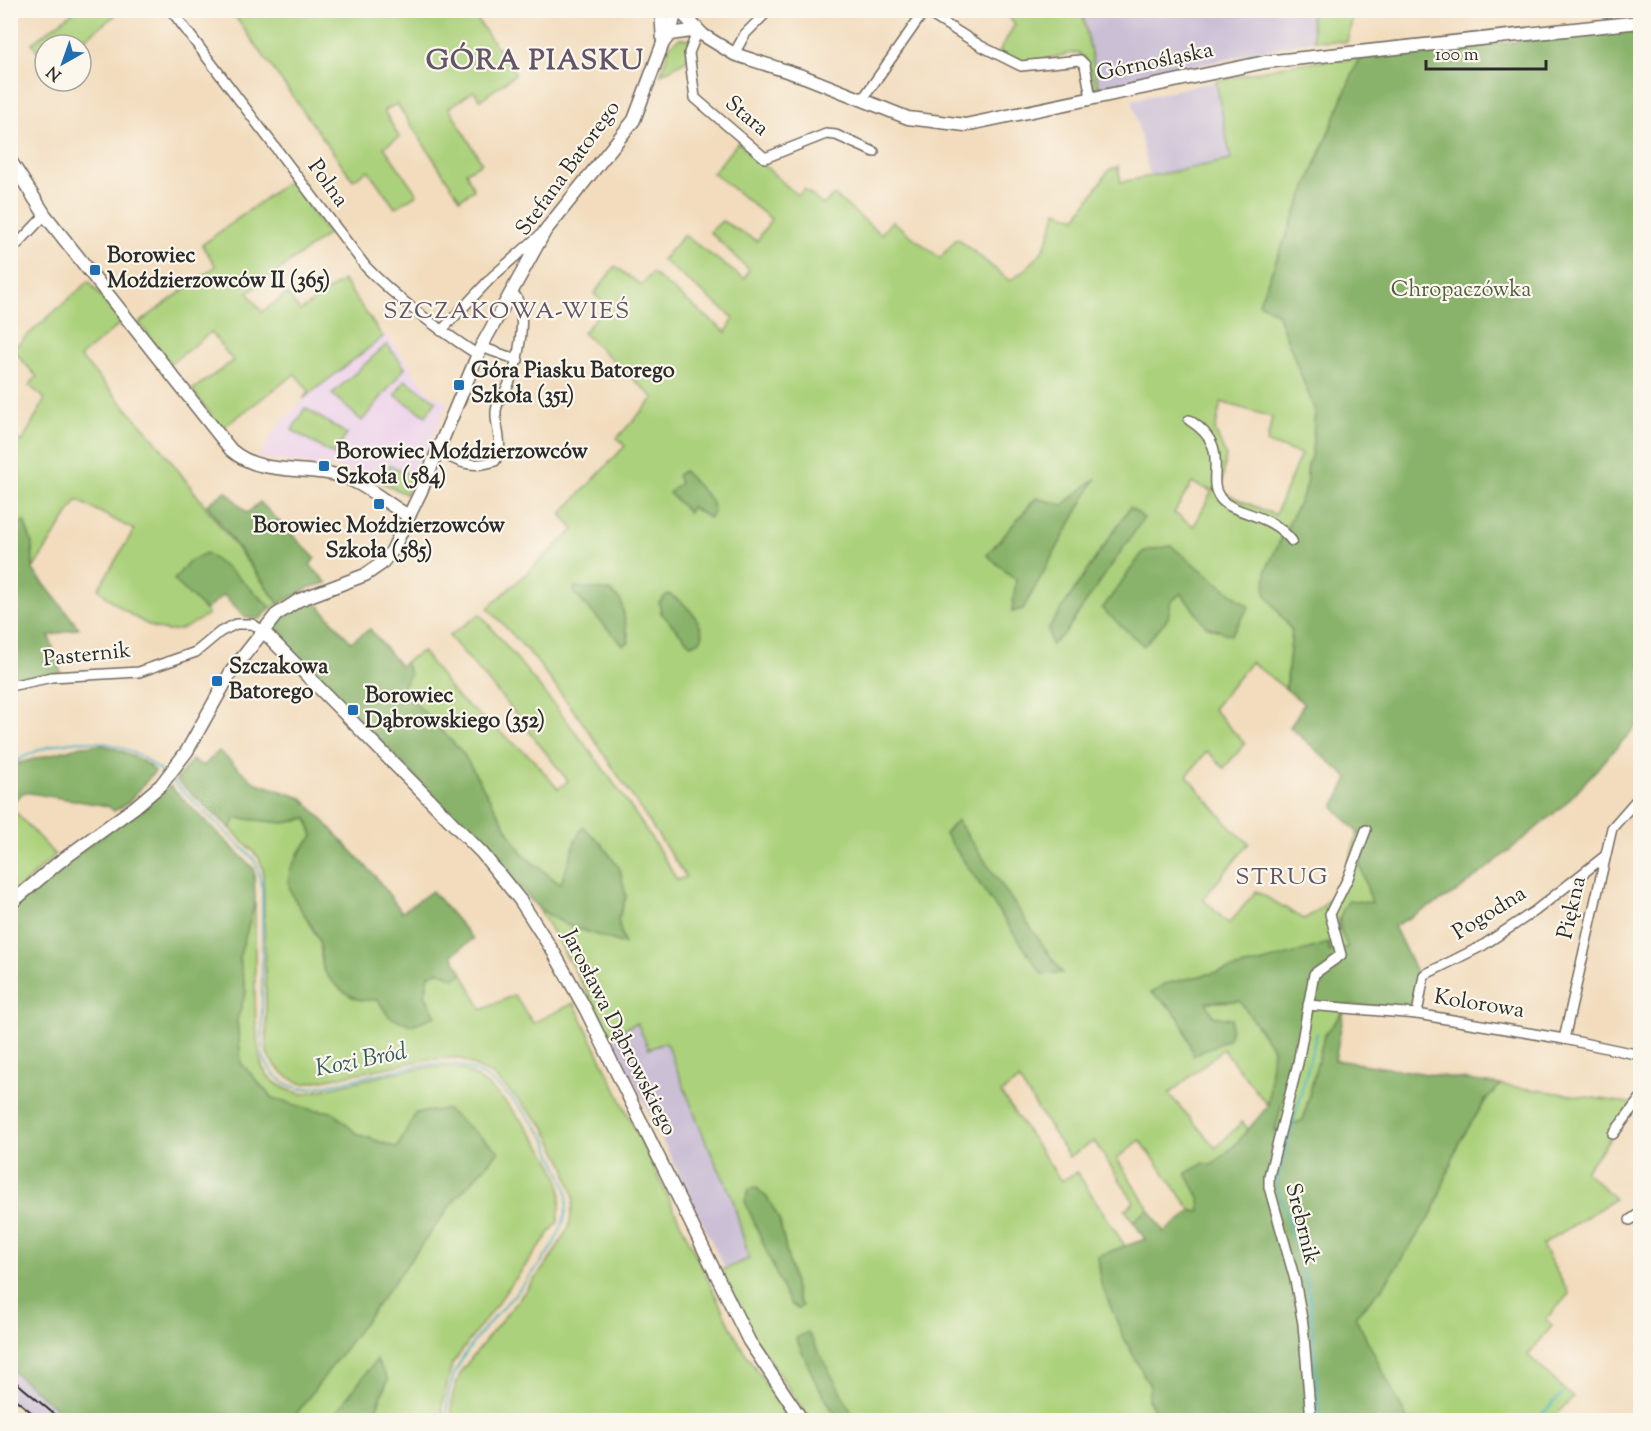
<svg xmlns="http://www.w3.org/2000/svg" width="1651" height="1431" font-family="'Sorts Mill Goudy',serif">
<rect width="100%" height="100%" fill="#fbf7ec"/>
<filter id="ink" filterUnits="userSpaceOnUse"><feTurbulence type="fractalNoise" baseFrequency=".0167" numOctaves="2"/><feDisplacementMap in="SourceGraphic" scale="12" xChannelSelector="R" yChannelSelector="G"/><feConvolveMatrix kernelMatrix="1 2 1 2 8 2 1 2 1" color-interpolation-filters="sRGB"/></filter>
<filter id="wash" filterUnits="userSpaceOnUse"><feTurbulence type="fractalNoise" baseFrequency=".008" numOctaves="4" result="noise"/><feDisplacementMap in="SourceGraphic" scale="24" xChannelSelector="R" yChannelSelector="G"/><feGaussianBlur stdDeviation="1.35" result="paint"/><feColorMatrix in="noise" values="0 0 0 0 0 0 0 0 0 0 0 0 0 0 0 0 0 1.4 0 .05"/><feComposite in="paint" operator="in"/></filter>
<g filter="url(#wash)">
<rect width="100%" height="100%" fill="#f2dcbd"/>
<!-- built -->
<path fill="#ecd1ea" d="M386 334 429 392 448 403 406 494 347 469 258 458 277 427 306 397Z"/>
<!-- industrial -->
<g fill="#cbbfd5">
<path d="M1082 11H1310L1314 40 1101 87 1098 84Z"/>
<path d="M1216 81 1232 160 1150 177 1132 100Z"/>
<path d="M637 1023 666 1042 705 1140 732 1197 749 1259 725 1269 611 1034Z"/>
<path d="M10 1370 32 1389 70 1420H33L11 1402Z"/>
</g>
<!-- green -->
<g fill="#acd17b" stroke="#6c7e53" stroke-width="1.5" fill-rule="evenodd">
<path d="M76 10 121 11 76 45H45V61L32 43Z"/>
<path d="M231 11H471L516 74 480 100 474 91 449 108 482 163 466 172 474 190 460 199 397 104 384 110 399 137 384 147 417 194 395 208 368 170 353 180Z"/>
<path d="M1003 11H1082L1098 84 1101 87 1094 89C1091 74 1091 61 1077 52L1024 64 999 52 1015 24Z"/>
<path d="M1310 11H1354L1347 42 1314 40Z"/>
<path d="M680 38 690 39 687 60 661 74 670 45Z"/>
<path d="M1359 58 1259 303 1277 313 1315 411 1312 454 1308 464 1306 488 1266 570V593L1292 631 1286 689 1251 662 1213 709 1245 744 1224 768 1207 751 1187 776 1233 830 1249 843 1203 899 1229 924 1256 891 1304 919C1342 899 1345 870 1358 833L1369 836 1360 864 1372 904 1338 925 1349 947 1329 952V944L1264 962 1164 984 1152 993C1179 1010 1185 1025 1193 1056L1213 1016 1206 1002 1240 1001 1273 1049 1268 1106 1223 1049 1169 1094 1216 1148 1242 1122 1249 1130C1225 1156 1197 1172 1200 1212L1192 1211 1140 1140 1117 1159 1149 1209 1133 1221 1125 1210 1134 1202 1094 1141 1069 1157 1019 1080 1001 1093 1061 1181 1077 1172 1125 1246 1099 1256 1123 1336 1150 1386 1148 1400 1161 1420H1119L1114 1412 1115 1420H810L755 1339 720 1271 749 1259 732 1197 705 1140 666 1042 649 1049 637 1023 611 1034 539 909 567 925 624 943 618 920 626 897 575 840 569 866 560 884 522 854 495 809 401 687 410 675 405 662 422 651 456 696 533 759 558 789 568 781 507 703 449 636 480 614C550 699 622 785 677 880L686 877 583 723 534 658 488 608 574 530 561 514 625 446 617 438 654 398 583 333 606 305 594 294 615 266 641 285 652 273 726 332 734 318 662 260 684 235 744 279 749 270 710 232 722 221 757 241 771 219 713 173 738 142 798 196 804 189 823 205 834 195 881 234 892 221 940 258 957 238 1010 281C1042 257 1047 250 1056 211L1076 218 1109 170 1118 167 1121 182 1231 160 1216 81 1293 64ZM1221 402 1272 417 1267 443 1301 454 1275 515 1221 492 1226 456 1215 430ZM1094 480 1012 611 1016 580 987 555 1036 498 1063 505ZM1192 483 1212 491 1194 526 1174 513ZM1170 546 1206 626 1181 593 1171 602ZM575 587 593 591 624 613 625 627 629 636ZM757 1189 768 1199 779 1219 797 1298 801 1306 772 1262 745 1201Z"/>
<path d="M290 180 328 234 248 293 262 312 287 294 300 311 343 280 383 337 303 399 309 391 295 374 221 429 192 390 233 361 211 332 170 364 139 323 216 266 202 245Z"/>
<path d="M89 281 121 323 80 357 156 441 279 604 271 608 237 576 205 610 208 614C197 622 184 630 170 631 149 631 113 603 98 589L134 530 77 500 33 569 32 544 24 521 14 528 11 517 10 437 22 442 45 399 29 385 37 377 12 349Z"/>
<path d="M387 344 405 368 362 421 332 394Z"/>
<path d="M405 380 436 401 426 416 395 395Z"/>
<path d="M305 408 347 434 334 455 292 430Z"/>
<path d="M390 465 414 477 406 494 382 483Z"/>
<path d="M11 807 55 855 11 896Z"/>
<path d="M235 818 285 823 307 818 313 836 298 853 307 920 320 942 323 969 339 987 356 999 378 1000 436 1016 425 995 429 975 438 971 455 978 463 974 482 1010 514 995 533 1023 574 1003 725 1315 741 1346 785 1413 771 1420H453C449 1402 454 1387 462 1370L549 1261 569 1227 574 1198 565 1167 544 1126 494 1076 459 1058 429 1059 303 1084C285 1077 277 1070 267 1053L263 869 259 858 231 829Z"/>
<path d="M255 903C256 935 251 1049 264 1070 273 1085 287 1091 303 1094 343 1086 414 1064 452 1067 487 1071 543 1142 556 1172 564 1188 560 1205 558 1222L452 1364 442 1405 444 1420H372L388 1379 376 1361 330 1420H291L454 1201 499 1151 416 1113 397 1148 357 1134 333 1112 309 1109 272 1098 241 1063 237 1020 246 992 239 958Z"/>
<path d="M1305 1002 1344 1011 1324 1036 1303 1121 1275 1132Z"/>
<path d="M1501 1085 1636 1104 1585 1171 1615 1199 1542 1245 1569 1294 1546 1319 1552 1326 1528 1355 1573 1398 1550 1420H1406L1355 1316 1383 1287 1434 1210 1458 1144 1487 1098Z"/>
</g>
<!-- forest -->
<g fill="#89b36b" stroke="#5a6f4b" stroke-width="1.5">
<path d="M1640 28V722L1565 804 1521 841 1457 892 1394 926 1416 972 1415 1002 1410 1008 1319 1004 1303 1017 1275 1131 1303 1120 1324 1036 1344 1011 1335 1060 1501 1085 1487 1098 1458 1144 1434 1210 1383 1287 1355 1316 1407 1419 1161 1420 1148 1399 1150 1386 1123 1336 1101 1284 1098 1256 1145 1239 1133 1221 1149 1209 1164 1232 1192 1211 1200 1212 1199 1198 1186 1173 1204 1163 1212 1165 1234 1146 1268 1106 1273 1049 1240 1001 1206 1002 1213 1016 1232 1019 1229 1039 1193 1056C1185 1025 1179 1010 1151 993L1164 984 1264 962 1329 943V952L1348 947C1337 926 1335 920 1349 900L1372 903 1360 864 1369 837 1358 833 1334 807 1348 778 1290 727 1304 704 1286 689 1292 631 1265 593 1266 570 1306 488 1308 464 1312 454 1315 411 1277 313 1259 303 1359 58 1439 53 1447 49Z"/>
<path d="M684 471 711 500 714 512 709 518 691 507 689 513 669 493 680 483 677 475Z"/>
<path d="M1096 478 1023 609 1012 612 1016 580 987 555 1036 498 1063 505Z"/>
<path d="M226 491 247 513 260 502 315 558 310 565 327 583 310 587 279 604 207 505Z"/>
<path d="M1130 507 1144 518 1065 633 1051 645 1048 629Z"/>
<path d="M10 517 14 527 24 521 32 544 33 570 79 628 49 636 61 673 11 681Z"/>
<path d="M1171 546 1249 607 1231 635 1206 626 1181 593 1171 602 1168 618 1144 646 1102 609 1144 551Z"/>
<path d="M206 553 237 576 271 608 260 619 246 618 224 595 205 610 174 580 188 562Z"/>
<path d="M575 587 610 591 621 601 629 642 623 645 574 593Z"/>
<path d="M668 594C685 602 699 617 703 635L700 641 691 645 661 613 659 602Z"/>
<path d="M314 600 351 642 370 629 400 666 405 662 410 675 401 688 463 753 522 854 560 884C570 865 571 844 583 827L601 843 620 869 626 897 618 920 624 944 567 925 539 909 475 837 274 634C275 616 300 607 314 600Z"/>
<path d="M102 745C122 750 140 757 155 771L128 803 114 811 108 806 24 792 11 804V769L16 764 82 746Z"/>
<path d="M219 751 254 782 302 798 375 876 402 912 432 891 473 939 452 955 463 974 455 978 438 971 429 975 425 995 436 1016 412 1025 389 1017 378 1000C371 1000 361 1001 355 998 344 993 326 979 323 967 320 958 322 948 319 940 296 892 267 889 313 836L307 818 285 823 236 818 231 829 176 780 192 760 203 766Z"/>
<path d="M170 786 254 869 255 903 239 958 246 992 237 1020 241 1063 272 1098 309 1109 333 1112 357 1134 397 1148 416 1113 446 1109 499 1151 454 1201 292 1420H70L11 1370 10 911 60 867Z"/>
<path d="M957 820 1062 973 1042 974 945 834Z"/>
<path d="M757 1188 768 1199 779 1219 797 1298 802 1306 798 1309 791 1305 783 1290 745 1201 749 1189Z"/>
<path d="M808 1332 852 1413 856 1420H838L815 1381 796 1338Z"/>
<path d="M376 1360 388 1379 372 1420H330Z"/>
</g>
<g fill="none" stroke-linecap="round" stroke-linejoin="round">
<!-- stream -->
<g stroke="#47b3c4" stroke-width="2">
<path d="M10 765C62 732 119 732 164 774"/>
<path d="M171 780 253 858 257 866 262 887V1053C269 1073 281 1085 302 1089 341 1086 425 1057 458 1065 492 1073 523 1109 544 1136 548 1143 550 1150 553 1157 560 1171 569 1187 567 1204 560 1282 435 1338 448 1420"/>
<path d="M1317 1033 1277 1184 1310 1297 1320 1420"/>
<path d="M1536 1420 1563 1393"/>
</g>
</g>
</g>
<g filter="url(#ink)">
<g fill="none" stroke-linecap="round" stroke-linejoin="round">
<defs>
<g id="minor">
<path d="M171 10 366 267C399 301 438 329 478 355"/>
<path d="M923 10 981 46 1021 66 1080 60 1085 65 1091 98"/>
<path d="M698 30 689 53 695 98 765 158 826 134 836 135 874 152"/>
<path d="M734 54 745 34 769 10"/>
<path d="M862 100 925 10"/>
<path d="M10 252 45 215"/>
<path d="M441 331 492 277 540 235"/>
<path d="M481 347 518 360"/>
<path d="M1189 420C1234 448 1204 477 1220 498 1233 515 1270 512 1292 541"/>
<path d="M438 451C458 462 471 469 495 461 505 443 495 430 496 411 497 401 504 394 508 386 517 366 531 309 512 292"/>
<path d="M10 686 52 677 139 672 196 652 220 632 236 624H252L262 630"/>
<path d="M1308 1005 1417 1014 1564 1039 1640 1055"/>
<path d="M1417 1014 1424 975 1482 946 1535 911 1605 856"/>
<path d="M1564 1039 1612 828 1640 796"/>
<path d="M1613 1134 1640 1099"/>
<path d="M1630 1220 1640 1213"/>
<path d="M1311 1420 1303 1324 1295 1280 1269 1187V1176L1298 1063 1314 974 1341 955 1330 914 1348 878 1366 830"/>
</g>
<g id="tertiary">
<path d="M661 10 663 42"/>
<path d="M679 10 703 35 734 54 805 77 908 118 965 125 1265 62 1640 22"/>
<path d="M670 34 698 30"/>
<path d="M10 160 45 215 231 450C263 478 308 464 346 478 369 486 388 505 409 516"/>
<path d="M262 630 482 853 520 900 554 953 586 1010 749 1341 802 1420"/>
<path d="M10 904 58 863 135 807 161 785 187 751 231 672 276 615 299 600 365 575 381 564 392 551 421 491 481 347 545 231 634 120 663 43 670 34 676 10"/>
</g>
</defs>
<!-- minor casing -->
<use href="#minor" stroke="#71695e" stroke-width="12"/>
<!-- tertiary casing -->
<use href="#tertiary" stroke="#71695e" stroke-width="15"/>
<!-- minor -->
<use href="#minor" stroke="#fff" stroke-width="9"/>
<!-- tertiary -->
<use href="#tertiary" stroke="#fff" stroke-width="12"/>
<!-- rail -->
<g stroke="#2b2b2b" stroke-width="2">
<path d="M10 1377 61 1420"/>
<path d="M10 1395 41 1420"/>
</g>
</g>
</g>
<!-- markers -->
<g fill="#1f6fb2" stroke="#fbf7ec" stroke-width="2">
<rect x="89" y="264" width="12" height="12" rx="3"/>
<rect x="453" y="379" width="12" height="12" rx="3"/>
<rect x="318" y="460" width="12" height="12" rx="3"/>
<rect x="373" y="498" width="12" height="12" rx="3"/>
<rect x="211" y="675" width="12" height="12" rx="3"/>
<rect x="347" y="704" width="12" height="12" rx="3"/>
</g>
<g text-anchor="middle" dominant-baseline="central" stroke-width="4.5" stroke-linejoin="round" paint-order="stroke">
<!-- street labels -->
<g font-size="22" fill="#2b2b2b" stroke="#fbf7ec">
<text transform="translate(1155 63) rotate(-12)">Górnośląska</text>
<text transform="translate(746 117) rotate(40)">Stara</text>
<text transform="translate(569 169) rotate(-54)">Stefana Batorego</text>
<text transform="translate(327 184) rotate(54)">Polna</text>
<text transform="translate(87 656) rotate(-6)">Pasternik</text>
<text transform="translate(1573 908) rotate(-77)">Piękna</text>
<text transform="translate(1490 914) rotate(-32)">Pogodna</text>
<text transform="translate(1479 1005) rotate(9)">Kolorowa</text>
<text transform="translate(618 1033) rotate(63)">Jarosława Dąbrowskiego</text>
<text transform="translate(1301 1224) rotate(76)">Srebrnik</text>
</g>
<!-- poi labels -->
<g font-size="22" font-weight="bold" fill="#2b2b2b" stroke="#fbf7ec" text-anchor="start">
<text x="107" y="257">Borowiec<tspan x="107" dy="25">Moździerzowców II (365)</tspan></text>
<text x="471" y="372">Góra Piasku Batorego<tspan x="471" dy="25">Szkoła (351)</tspan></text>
<text x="336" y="453">Borowiec Moździerzowców<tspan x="336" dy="25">Szkoła (584)</tspan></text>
<text x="379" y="527" text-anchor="middle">Borowiec Moździerzowców<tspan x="379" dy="25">Szkoła (585)</tspan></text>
<text x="229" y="668">Szczakowa<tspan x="229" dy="25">Batorego</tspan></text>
<text x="365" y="697">Borowiec<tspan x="365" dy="25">Dąbrowskiego (352)</tspan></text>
</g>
<!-- park labels -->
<g font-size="22" fill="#525d43" stroke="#fbf7ec">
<text x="1461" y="291">Chropaczówka</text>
</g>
<!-- neighbourhood labels -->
<g font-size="24" letter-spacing="1.5" fill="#625567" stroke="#fbf7ec">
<text x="507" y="312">SZCZAKOWA-WIEŚ</text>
<text x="1282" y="878">STRUG</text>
</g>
<!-- water labels -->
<g font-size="24" font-style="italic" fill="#355b61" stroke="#fbf7ec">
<text transform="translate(361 1061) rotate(-11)">Kozi Bród</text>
</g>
<!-- district labels -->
<g font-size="28" font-weight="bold" letter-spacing="1.5" fill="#625567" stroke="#fbf7ec">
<text x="535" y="62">GÓRA PIASKU</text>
</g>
</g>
<!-- margin -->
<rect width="1651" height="1431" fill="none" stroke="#fbf7ec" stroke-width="36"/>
<!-- north arrow -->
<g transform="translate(63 63) rotate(220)"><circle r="28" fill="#fbf7ec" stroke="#a8a59f" stroke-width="1.5"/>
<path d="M0-4.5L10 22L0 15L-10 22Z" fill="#1f6fb2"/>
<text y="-9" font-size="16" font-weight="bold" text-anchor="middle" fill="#2b2b2b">N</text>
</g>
<!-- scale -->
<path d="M1426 60v9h120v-9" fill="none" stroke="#2b2b2b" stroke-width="3"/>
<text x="1435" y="60" font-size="18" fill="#2b2b2b" stroke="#fbf7ec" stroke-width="4.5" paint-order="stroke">100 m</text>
</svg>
